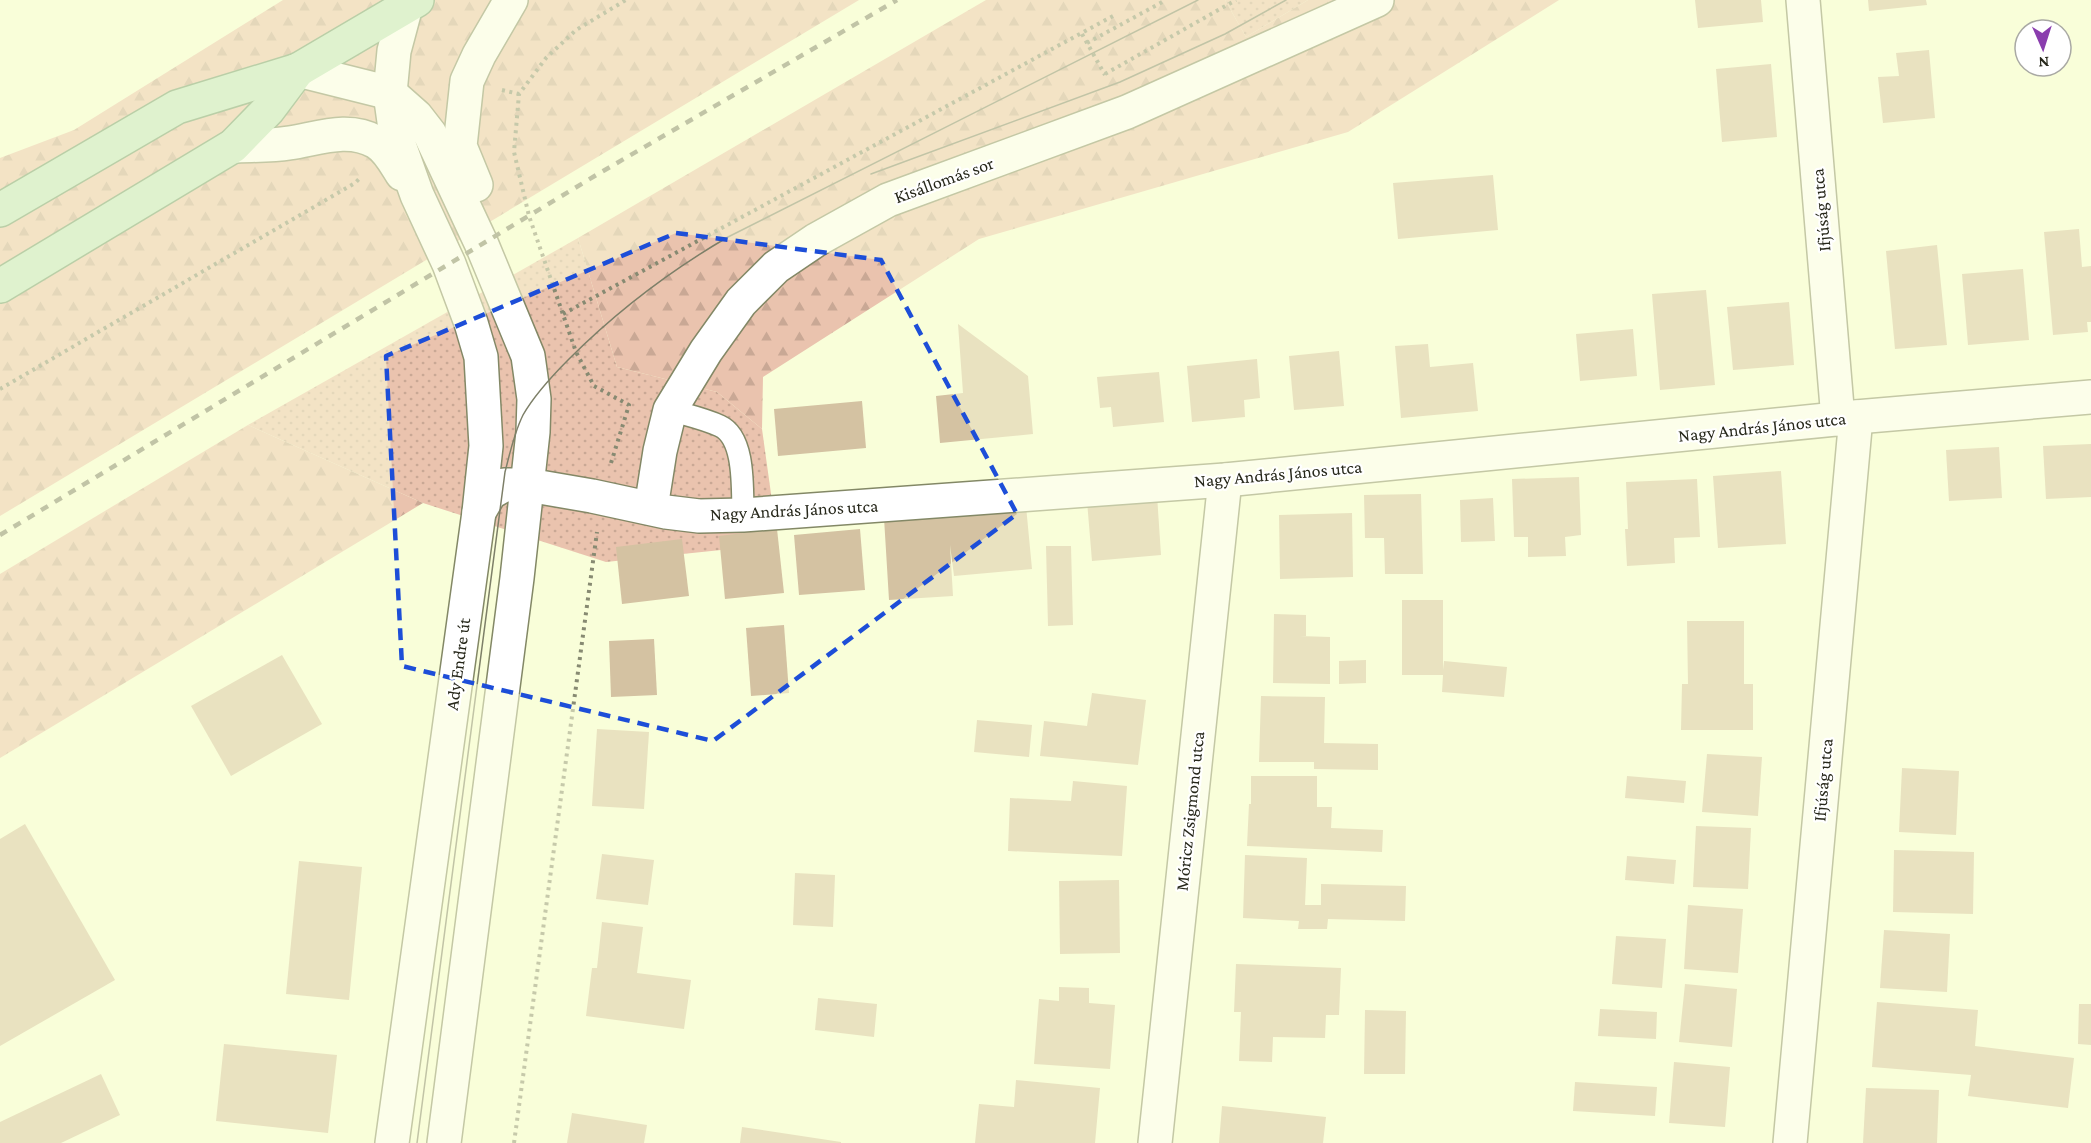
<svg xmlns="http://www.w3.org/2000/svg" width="2091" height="1143" font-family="'Crimson Pro',serif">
<defs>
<pattern id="grass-dots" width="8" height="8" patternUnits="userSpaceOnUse" patternTransform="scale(1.5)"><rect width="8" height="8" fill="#eac3ae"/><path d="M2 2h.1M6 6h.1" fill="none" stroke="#c9a895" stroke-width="1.8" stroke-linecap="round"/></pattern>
<pattern id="forest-firs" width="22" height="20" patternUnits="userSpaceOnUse" patternTransform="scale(1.5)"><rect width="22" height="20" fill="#eac3ae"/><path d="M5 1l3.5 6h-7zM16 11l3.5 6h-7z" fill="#c9a895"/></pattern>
</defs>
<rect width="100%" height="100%" fill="#f9fed9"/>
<!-- grass -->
<g fill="url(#grass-dots)">
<path d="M1225 0H1308L1246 37Z"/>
<path d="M578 238 617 367 717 392 762 429 778 544 606 562 423 503 248 425Z"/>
</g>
<!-- forest -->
<g fill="url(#forest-firs)">
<path d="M283 0H859L0 516V158L74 130Z"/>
<path d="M986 0H1225L1246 37 1308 0H1559L1348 132 979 239 763 377 762 429 717 392 617 367 578 238Z"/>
<path d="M248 425 423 503 0 758V574Z"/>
</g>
<!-- building -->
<g fill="#d4c2a2">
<path d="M1695 0H1761L1763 22 1698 28Z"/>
<path d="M1868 0H1926L1927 5 1869 11Z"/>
<path d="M1929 50 1935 118 1883 123 1878 77 1899 76 1896 53Z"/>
<path d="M1771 64 1777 137 1722 142 1716 69Z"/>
<path d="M1493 175 1498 230 1398 239 1393 183Z"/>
<path d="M2079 229 2082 267 2091 266V322H2087L2088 332 2053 335 2044 232Z"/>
<path d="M1937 245 1947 345 1895 349 1886 251Z"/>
<path d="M2023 269 2029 340 1968 345 1962 274Z"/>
<path d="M1706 290 1715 385 1660 390 1652 294Z"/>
<path d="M1789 302 1794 365 1733 370 1727 307Z"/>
<path d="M958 324 1028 376 1033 434 940 443 936 396 963 393Z"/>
<path d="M1633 329 1637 376 1580 381 1576 334Z"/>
<path d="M1428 344 1430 367 1473 363 1478 411 1401 418 1395 346Z"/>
<path d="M1339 351 1344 406 1294 410 1289 356Z"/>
<path d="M1257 359 1260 398 1244 400 1245 417 1192 422 1187 366Z"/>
<path d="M1159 372 1164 422 1113 427 1111 407 1100 408 1097 377Z"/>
<path d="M862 401 866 448 778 456 774 409Z"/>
<path d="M2091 444V497L2046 499 2043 446Z"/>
<path d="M1999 447 2002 498 1949 501 1946 450Z"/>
<path d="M1781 471 1786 544 1718 548 1713 476Z"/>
<path d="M1579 477 1581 535 1565 537 1566 556 1528 557V537H1514L1512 479Z"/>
<path d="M1697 479 1700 537 1674 538 1675 563 1627 566 1625 529H1628L1626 482Z"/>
<path d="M1421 494 1423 574H1385L1384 538H1365L1364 495Z"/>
<path d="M1157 495 1161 555 1092 561 1087 501Z"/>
<path d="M1493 498 1495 541 1461 542 1460 500Z"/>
<path d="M1026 506 1032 569 954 576 950 545 953 596 889 600 884 518Z"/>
<path d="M1352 513 1353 577 1280 579 1279 515Z"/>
<path d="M777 529 784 593 725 599 719 536Z"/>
<path d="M860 529 865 590 799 595 794 535Z"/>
<path d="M682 539 689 596 622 604 616 547Z"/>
<path d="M1046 546H1071L1073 625 1048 626Z"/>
<path d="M1402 600H1443V670L1444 661 1507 667 1504 697 1442 692 1443 675H1402Z"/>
<path d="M1274 614 1306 615V636H1299L1330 637V684L1273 683Z"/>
<path d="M1687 621H1744V684H1753V730H1681L1682 684H1688Z"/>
<path d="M784 625 789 693 751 696 746 628Z"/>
<path d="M654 639 657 695 611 697 609 641Z"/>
<path d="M282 655 322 724 231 776 191 706Z"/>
<path d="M1366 660V683L1339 684V661Z"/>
<path d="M1092 693 1146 700 1138 765 1040 756 1044 721 1087 726Z"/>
<path d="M1261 696 1325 697 1324 743 1378 744V770L1314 769V762H1259Z"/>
<path d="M977 720 1032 725 1029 757 974 752Z"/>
<path d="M597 729 649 732 644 809 592 806Z"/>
<path d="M1707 754 1762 757 1758 816 1702 812Z"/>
<path d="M1902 768 1959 771 1956 835 1899 832Z"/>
<path d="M1251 776H1317V807H1332L1331 828 1383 830 1382 852 1247 846 1249 804H1251Z"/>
<path d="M1627 776 1686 781 1684 803 1625 798Z"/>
<path d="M1073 781 1127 786 1122 856 1008 851 1010 798 1071 801Z"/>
<path d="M25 824 115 980 0 1046V839Z"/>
<path d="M1696 826 1751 828 1748 889 1693 887Z"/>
<path d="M1894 850 1974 852 1973 914 1893 912Z"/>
<path d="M602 854 654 860 648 905 596 899Z"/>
<path d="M1245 855 1307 858 1305 905H1321V884L1406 886 1405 921 1328 919 1327 929H1298L1299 921 1243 918Z"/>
<path d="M1627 856 1676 860 1674 884 1625 880Z"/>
<path d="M299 861 362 867 349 1000 286 994Z"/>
<path d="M795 873 835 875 833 927 793 925Z"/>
<path d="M1119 880 1120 953 1060 954 1059 881Z"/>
<path d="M1688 905 1743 909 1738 973 1684 969Z"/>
<path d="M602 922 643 927 637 973 691 980 684 1029 586 1016 592 968H597Z"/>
<path d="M1884 930 1950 934 1947 992 1880 988Z"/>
<path d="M1616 936 1666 939 1662 988 1612 984Z"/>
<path d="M1236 964 1341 968 1339 1015H1326L1325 1038 1273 1037 1272 1062 1239 1061 1241 1012H1234Z"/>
<path d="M1685 984 1737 989 1732 1047 1679 1042Z"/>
<path d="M1059 987 1089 988V1003L1115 1005 1110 1069 1034 1064 1039 999 1059 1001Z"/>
<path d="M818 998 877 1004 874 1037 815 1030Z"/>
<path d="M1877 1002 1978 1010 1975 1046 2074 1058 2068 1108 1968 1096 1971 1075 1872 1067Z"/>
<path d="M2079 1004H2091V1045L2078 1044Z"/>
<path d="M1600 1009 1657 1012 1656 1039 1598 1036Z"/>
<path d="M1365 1010 1406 1011 1405 1074H1364Z"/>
<path d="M224 1044 337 1055 328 1133 216 1121Z"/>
<path d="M1674 1062 1730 1067 1725 1127 1669 1123Z"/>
<path d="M101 1074 120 1115 61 1143H0V1122Z"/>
<path d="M1016 1080 1100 1088 1095 1143H975L979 1104 1014 1107Z"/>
<path d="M1575 1082 1657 1087 1655 1116 1573 1111Z"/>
<path d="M1866 1088 1939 1090 1937 1143H1863Z"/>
<path d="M1222 1106 1326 1117 1323 1143H1219Z"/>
<path d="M572 1113 647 1125 644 1143H567Z"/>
<path d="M742 1127 841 1142V1143H740Z"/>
</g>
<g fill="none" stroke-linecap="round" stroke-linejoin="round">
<defs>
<path id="lane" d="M670 410C687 415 705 419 720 426 746 438 742 491 743 515"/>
<g id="street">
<path d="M1803 0 1838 419"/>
<path d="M651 508 660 451 670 410 706 351 741 302 776 267 816 240 888 200 1127 112 1377 0"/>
<path d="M1155 1143 1225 480"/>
<path d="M1790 1143 1856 417"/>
</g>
<g id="secondary">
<path d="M298 70 390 93 416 116 430 134 482 245 528 356 534 399 533 432 517 578 444 1143"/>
<path d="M233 146C251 145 271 146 289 143 317 139 348 126 376 142 388 149 395 163 402 174"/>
<path d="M476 185 460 146 467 81 479 55 511 0"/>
<path d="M479 512 490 493 504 485H528L592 496 666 512 699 516 743 515 1225 480 1856 417 2091 397"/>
<path d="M392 1143 479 512 486 446 481 357 471 323 449 264 417 195 396 136 390 93 394 51 406 6"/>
</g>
<g id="primary">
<path d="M0 210 177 107 298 70 417 0"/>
<path d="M0 286 233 146 268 110 298 70"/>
</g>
</defs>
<!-- lane casing -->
<use href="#lane" stroke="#838866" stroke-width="24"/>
<!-- street casing -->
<use href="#street" stroke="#838866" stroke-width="36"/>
<!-- secondary casing -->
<use href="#secondary" stroke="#838866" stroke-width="36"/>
<!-- primary casing -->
<use href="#primary" stroke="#6e976c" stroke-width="36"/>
<!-- path -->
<g stroke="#878a72" stroke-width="4" stroke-dasharray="3 4.5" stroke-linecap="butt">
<path d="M1082 34 1105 75"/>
<path d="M1087 43 1166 0"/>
<path d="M1105 74 1236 0"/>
<path d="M502 90 519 94"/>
<path d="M563 314 1113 16"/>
<path d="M0 389 319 204 355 183 361 177"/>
<path d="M611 463 629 405 594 386 576 352 529 216 514 152 519 94 546 58 576 30 626 0"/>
<path d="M514 1143 597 532"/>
</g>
<!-- lane -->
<use href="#lane" stroke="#fff" stroke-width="21"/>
<!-- street -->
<use href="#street" stroke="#fff" stroke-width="33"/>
<!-- secondary -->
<use href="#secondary" stroke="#fff" stroke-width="33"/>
<!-- primary -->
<use href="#primary" stroke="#bfe5c1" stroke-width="33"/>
<!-- tram -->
<g stroke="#7d7f68" stroke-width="1.5">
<path d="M871 174 1120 82 1225 34 1286 0"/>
<path d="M417 1143 505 472C510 453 514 433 523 415 535 394 552 376 569 359 618 310 668 272 728 237L1198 0"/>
</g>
<!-- rail -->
<path stroke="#7d7f68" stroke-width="4.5" stroke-dasharray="8 8" stroke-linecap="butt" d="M0 535 598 174 897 0"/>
</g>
<!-- marked area -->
<path d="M0 0H2091V1143H0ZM676 233 881 260 1017 514 713 741 402 666 386 356Z" fill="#f9fed9" fill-opacity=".55" fill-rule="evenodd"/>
<path fill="none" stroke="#1d4ed8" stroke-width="4.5" stroke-dasharray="12 8" stroke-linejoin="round" d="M676 233 881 260 1017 514 713 741 402 666 386 356Z"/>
<g text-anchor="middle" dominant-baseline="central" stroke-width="4.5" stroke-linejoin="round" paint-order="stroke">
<!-- street labels -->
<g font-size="18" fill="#27281b" stroke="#fff">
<text transform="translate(944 180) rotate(-20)">Kisállomás sor</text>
<text transform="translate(1821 210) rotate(-95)">Ifjúság utca</text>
<text transform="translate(1762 427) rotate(-6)">Nagy András János utca</text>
<text transform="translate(1278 474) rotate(-5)">Nagy András János utca</text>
<text transform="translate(794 510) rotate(-3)">Nagy András János utca</text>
<text transform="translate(458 664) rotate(-82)">Ady Endre út</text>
<text transform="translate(1823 780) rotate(-85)">Ifjúság utca</text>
<text transform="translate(1190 811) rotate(-84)">Móricz Zsigmond utca</text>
</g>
</g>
<!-- north arrow -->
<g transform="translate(2043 48) rotate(177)"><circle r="28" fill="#ffffff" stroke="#a9a9a4" stroke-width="1.5"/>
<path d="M0-4.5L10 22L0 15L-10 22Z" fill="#8a3dae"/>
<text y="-9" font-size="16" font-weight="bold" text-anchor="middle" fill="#27281b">N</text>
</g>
</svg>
